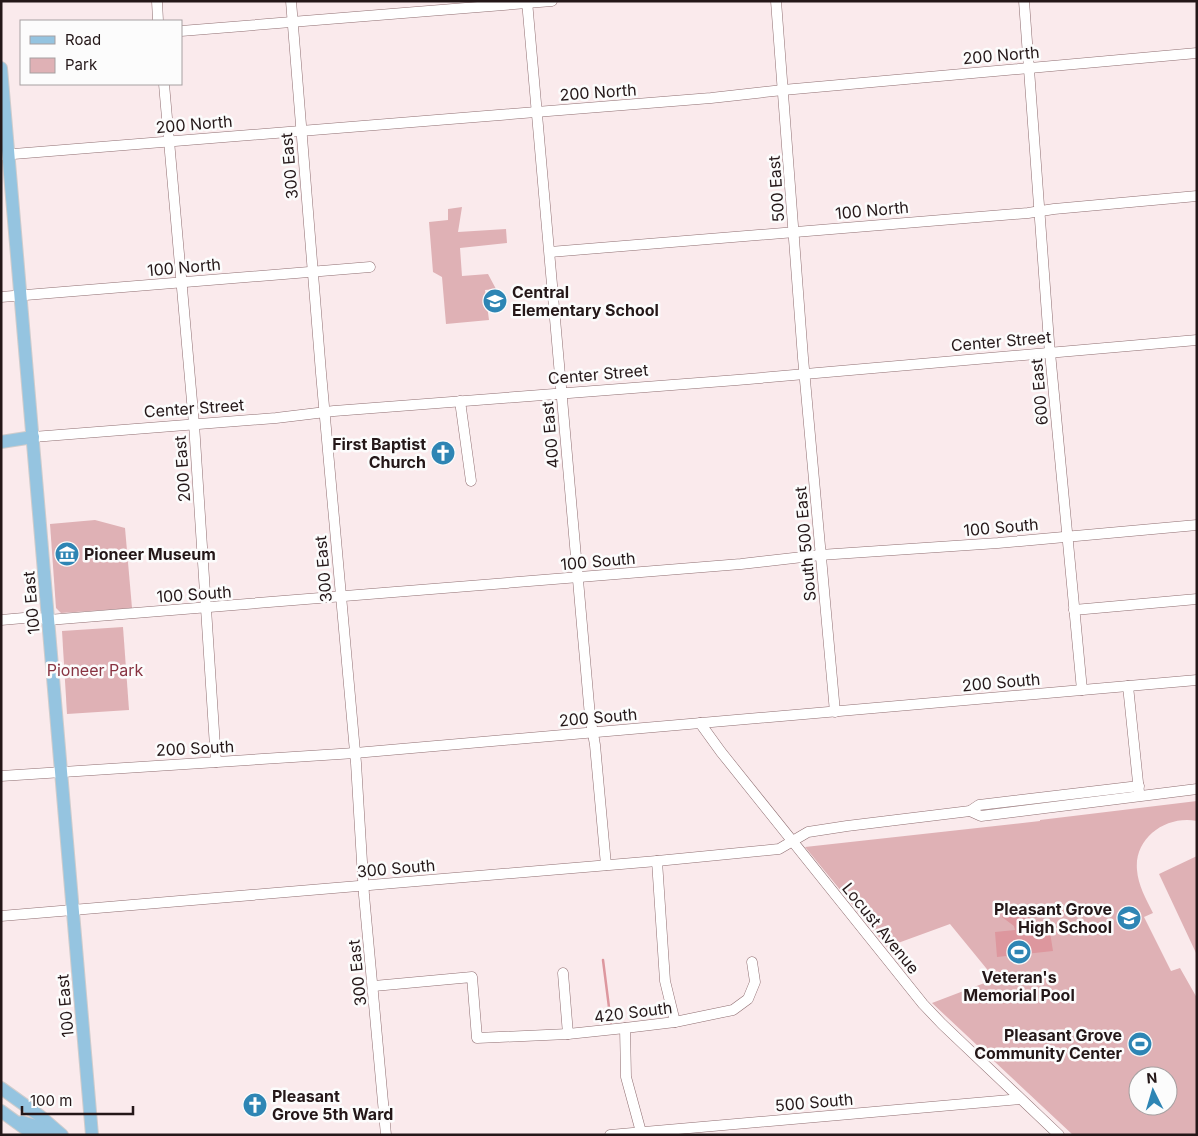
<svg xmlns="http://www.w3.org/2000/svg" width="1198" height="1136" font-family="Inter,sans-serif">
<rect width="100%" height="100%" fill="#faeaec"/>
<!-- green -->
<g fill="#dfb1b5" fill-rule="evenodd">
<path d="M462 207 458 232 506 229 507 243 460 248 462 276 488 274 496 289 485 290 489 320 446 324 442 277 433 272 429 222 448 220V209Z"/>
<path d="M95 520 125 528 132 608 61 613 56 608 50 524Z"/>
<path d="M123 627 129 710 67 714 62 631Z"/>
<path d="M1197 801V821C1167 815 1134 837 1137 870 1138 885 1146 899 1153 913L1144 917 1171 971 1180 968 1197 998V1135H1073L932 1003 995 979 950 924 887 947 805 847 1040 821V820ZM1138 1076H1168V1106H1138Z"/>
<path d="M1197 856V955L1159 874Z"/>
</g>
<!-- water -->
<path fill="#dd979e" d="M1020 906 1029 907 1039 912 1029 925V928L1049 926 1053 951 997 957 995 932 1015 930 1014 926 1002 917 1010 909Z"/>
<g fill="none" stroke-linecap="round" stroke-linejoin="round">
<!-- stream -->
<path stroke="#dd979e" stroke-width="2.5" d="M603 960 611 1023"/>
<defs>
<g id="minor">
<path d="M157 1 158 21"/>
<path d="M291 1 321 373 356 763 364 895 386 1135"/>
<path d="M527 1 590 716 595 745 606 865"/>
<path d="M776 1 803 358 835 712"/>
<path d="M1024 1 1049 342 1082 690"/>
<path d="M181 31 552 1"/>
<path d="M164 84 194 424 216 762"/>
<path d="M1 155 711 98 783 90 1197 53"/>
<path d="M550 252 1028 213 1054 209 1197 196"/>
<path d="M1 297 370 267"/>
<path d="M460 401 471 481"/>
<path d="M33 437 276 418 334 411 737 380 1197 340"/>
<path d="M1074 610 1197 599"/>
<path d="M1 620 35 617 48 620 741 564 820 555 998 543 1197 525"/>
<path d="M1128 686 1139 792"/>
<path d="M700 723 721 752 923 1004 942 1024 1059 1135"/>
<path d="M1 776 355 753 1197 680"/>
<path d="M970 811 981 816 1197 789"/>
<path d="M657 861 665 981 675 1022"/>
<path d="M1 916 657 861 779 849 808 832 847 826 970 811 979 805 1139 786"/>
<path d="M563 973 568 1034"/>
<path d="M374 986 472 977 477 1038 568 1034 625 1028 675 1022 733 1010 748 999 755 982 752 962"/>
<path d="M625 1028 626 1077 641 1132"/>
<path d="M610 1135 1020 1099"/>
</g>
<g id="major">
<path d="M1 68 92 1135"/>
<path d="M1 442 33 437"/>
<path d="M1 1088 40 1116 62 1135"/>
<path d="M1 1111 34 1135"/>
<path d="M22 1122 39 1127 48 1135"/>
</g>
</defs>
<!-- minor casing -->
<use href="#minor" stroke="#8f6e71" stroke-width="11"/>
<!-- major casing -->
<use href="#major" stroke="#cfcccc" stroke-width="14"/>
<!-- minor -->
<use href="#minor" stroke="#fff" stroke-width="10"/>
<!-- major -->
<use href="#major" stroke="#95c4e0" stroke-width="12"/>
</g>
<!-- icons -->
<defs>
<symbol id="school-disc" viewBox="-11 -11 22 22"><circle r="9.5" fill="#2e85b4" stroke="#fcfcfc"/><path d="M0-5L7-2L0 1L-7-2ZM-4 1L0 2.5L4 1V4Q0 6-4 4Z" fill="#fff"/></symbol>
<symbol id="church-disc" viewBox="-11 -11 22 22"><circle r="9.5" fill="#2e85b4" stroke="#fcfcfc"/><path d="M-1.2-6h2.4v3.5h3.3v2.4h-3.3V6h-2.4V-.1h-3.3v-2.4h3.3Z" fill="#fff"/></symbol>
<symbol id="museum-disc" viewBox="-11 -11 22 22"><circle r="9.5" fill="#2e85b4" stroke="#fcfcfc"/><path d="M0-6L6-3V-2H-6V-3ZM-5-1h2V3h-2ZM-1-1h2V3h-2ZM3-1h2V3H3ZM-6 4H6V6H-6Z" fill="#fff"/></symbol>
<symbol id="stadium-disc" viewBox="-11 -11 22 22"><circle r="9.5" fill="#2e85b4" stroke="#fcfcfc"/><path d="M0-5a6.5 5 0 1 0 0 10a6.5 5 0 1 0 0-10ZM-3.5-1.8h7v3.6h-7Z" fill="#fff"/></symbol>
</defs>
<g fill-rule="evenodd">
<use href="#school-disc" x="481" y="287" width="28" height="28"/>
<use href="#church-disc" x="429" y="439" width="28" height="28"/>
<use href="#museum-disc" x="53" y="540" width="28" height="28"/>
<use href="#school-disc" x="1115" y="904" width="28" height="28"/>
<use href="#stadium-disc" x="1005" y="938" width="28" height="28"/>
<use href="#stadium-disc" x="1126" y="1030" width="28" height="28"/>
<use href="#church-disc" x="241" y="1091" width="28" height="28"/>
</g>
<g text-anchor="middle" dominant-baseline="central" stroke-width="5" stroke-linejoin="round" paint-order="stroke">
<!-- street labels -->
<g font-size="16" fill="#241718" stroke="#fcfcfc">
<text transform="translate(1001 55) rotate(-5)">200 North</text>
<text transform="translate(598 92) rotate(-4)">200 North</text>
<text transform="translate(194 124) rotate(-5)">200 North</text>
<text transform="translate(289 166) rotate(-95)">300 East</text>
<text transform="translate(776 189) rotate(-94)">500 East</text>
<text transform="translate(872 210) rotate(-5)">100 North</text>
<text transform="translate(184 267) rotate(-5)">100 North</text>
<text transform="translate(1001 341) rotate(-5)">Center Street</text>
<text transform="translate(598 374) rotate(-5)">Center Street</text>
<text transform="translate(1039 392) rotate(-95)">600 East</text>
<text transform="translate(194 408) rotate(-4)">Center Street</text>
<text transform="translate(550 435) rotate(-95)">400 East</text>
<text transform="translate(182 469) rotate(-94)">200 East</text>
<text transform="translate(1001 527) rotate(-5)">100 South</text>
<text transform="translate(805 544) rotate(-95)">South 500 East</text>
<text transform="translate(598 561) rotate(-5)">100 South</text>
<text transform="translate(323 569) rotate(-95)">300 East</text>
<text transform="translate(194 594) rotate(-4)">100 South</text>
<text transform="translate(31 603) rotate(-95)">100 East</text>
<text transform="translate(1001 682) rotate(-5)">200 South</text>
<text transform="translate(598 717) rotate(-5)">200 South</text>
<text transform="translate(195 748) rotate(-3)">200 South</text>
<text transform="translate(396 868) rotate(-5)">300 South</text>
<text transform="translate(881 928) rotate(51)">Locust Avenue</text>
<text transform="translate(357 973) rotate(-96)">300 East</text>
<text transform="translate(65 1006) rotate(-95)">100 East</text>
<text transform="translate(633 1012) rotate(-7)">420 South</text>
<text transform="translate(814 1102) rotate(-5)">500 South</text>
</g>
<!-- poi labels -->
<g font-size="16" font-weight="bold" fill="#241718" stroke="#fcfcfc" text-anchor="start">
<text x="512" y="292">Central<tspan x="512" dy="18">Elementary School</tspan></text>
<text x="426" y="444" text-anchor="end">First Baptist<tspan x="426" dy="18">Church</tspan></text>
<text x="84" y="554">Pioneer Museum</text>
<text x="1112" y="909" text-anchor="end">Pleasant Grove<tspan x="1112" dy="18">High School</tspan></text>
<text x="1019" y="977" text-anchor="middle">Veteran's<tspan x="1019" dy="18">Memorial Pool</tspan></text>
<text x="1122" y="1035" text-anchor="end">Pleasant Grove<tspan x="1122" dy="18">Community Center</tspan></text>
<text x="272" y="1096">Pleasant<tspan x="272" dy="18">Grove 5th Ward</tspan></text>
</g>
<!-- park labels -->
<g font-size="16" fill="#883442" stroke="#fcfcfc">
<text x="95" y="670">Pioneer Park</text>
</g>
</g>
<!-- border -->
<rect width="1198" height="1136" fill="none" stroke="#241718" stroke-width="5"/>
<!-- legend -->
<rect x="20" y="20" width="162" height="65" fill="#fcfcfc" stroke="#a6a0a1"/>
<rect x="30" y="36" width="25" height="8" fill="#95c4e0" stroke="#a6a0a1"/>
<text x="65" y="45" font-size="15" fill="#241718">Road</text>
<rect x="30" y="58" width="25" height="15" fill="#dfb1b5" stroke="#a6a0a1"/>
<text x="65" y="70" font-size="15" fill="#241718">Park</text>
<!-- north arrow -->
<g transform="translate(1153 1091) rotate(355)"><circle r="24" fill="#fcfcfc" stroke="#a6a0a1"/>
<path d="M0-4L9 19L0 12L-9 19Z" fill="#2e85b4"/>
<text y="-8" font-size="14" font-weight="bold" text-anchor="middle" fill="#241718">N</text>
</g>
<!-- scale -->
<path d="M22 1106v8h111v-8" fill="none" stroke="#241718" stroke-width="2.5"/>
<text x="30" y="1106" font-size="15" fill="#241718" stroke="#fcfcfc" stroke-width="4" paint-order="stroke">100 m</text>
</svg>
